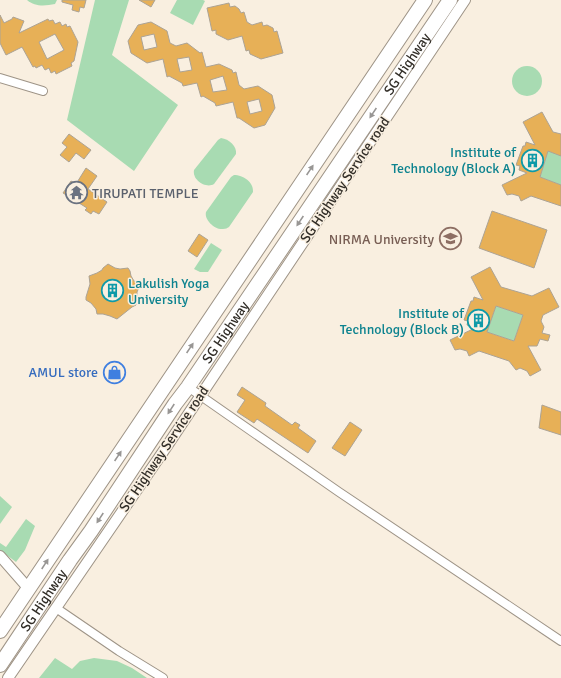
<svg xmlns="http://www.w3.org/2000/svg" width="561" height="678" font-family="Signika,sans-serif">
<rect width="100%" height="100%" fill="#f9efe0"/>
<!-- green -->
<g fill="#a8dbb2">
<path d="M27 0H57L55 4C45 6 35 7 27 0Z"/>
<path d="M95 0H129L112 55 178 105 134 171 67 120Z"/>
<path d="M177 0H203L205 1 193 25 170 13Z"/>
<circle cx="527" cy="81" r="15"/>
<path d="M221 138C229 139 237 146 236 154L214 184C206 189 192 180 194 170L218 140Z"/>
<path d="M548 151 561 155V185L540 177Z"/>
<path d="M234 175C243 175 254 182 253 192L229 227C227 228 226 229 223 229 215 230 204 220 206 212L231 177Z"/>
<path d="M211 243 222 250 208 272H200L194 269Z"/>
<path d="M496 306 523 315 514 341 487 332Z"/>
<path d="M0 496 12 507 0 524Z"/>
<path d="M26 519 35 526 25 550 16 562 0 550V543L6 547Z"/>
<path d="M55 658 72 669 80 661 94 658 117 661 132 668 147 678H39Z"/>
</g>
<!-- building -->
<g fill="#e7b057" stroke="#aca395" fill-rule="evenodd">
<path d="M62 0H86L84 8 80 7 79 12 72 10 73 5 62 2Z"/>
<path d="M139 0H155L151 7Z"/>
<path d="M229 3 230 7 235 6 239 9 241 13 244 12 247 22 252 25 262 22 263 26 267 25 273 28 274 32 277 31 283 53 261 59 250 54 249 50 246 51 242 36 228 40 216 34V30L212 31 207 8Z"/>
<path d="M0 15 4 23 12 19 13 17 24 21 19 33 48 19 49 21 53 20 55 24 60 22 62 26 66 24 67 27 70 26 78 42 74 61 71 63 72 66 56 74 55 71 51 73 49 68 45 70 42 65 36 68 35 66 33 67 22 47 6 55 0 43ZM55 34 64 50 47 59 39 42Z"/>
<path d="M151 22 167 31 170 43 176 46 187 43 200 53 202 52 206 67 219 64 232 70 233 73 236 72 239 85 244 89 258 86 272 95 275 108 265 125 254 128 239 118H237L233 102 216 106 215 103 203 96 201 97 197 83 183 86 182 83 169 76 167 77 163 59 147 63 131 53 128 41 138 25ZM154 34 157 47 144 50 141 37ZM189 57 192 70 180 72 177 59ZM223 76 227 90 213 92 210 80ZM259 99 262 111 250 114 247 102Z"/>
<path d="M542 112 553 132 561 134V156L548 151 540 177 561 185V206L531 196 521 201 519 196 512 194 507 195 502 185 527 173 519 170 520 166 516 165 523 146H525L526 142 535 145 523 122Z"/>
<path d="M69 134 91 150 84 159 76 153 69 162 60 155 67 147 62 143Z"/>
<path d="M86 168 97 176 88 189 107 202 99 214 93 211 91 214 85 210 87 208 63 193 71 181 76 184Z"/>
<path d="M492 211 547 230 534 268 479 248Z"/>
<path d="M199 234 208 240 197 257 188 251Z"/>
<path d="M108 264 115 268 120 269 128 268 130 271 131 276 134 281 140 285 137 292V297L135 299 136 305 132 307 117 319 110 316 103 314H97L96 309 91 303 86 300V297L90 284 89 276 97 273 102 270 103 268Z"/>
<path d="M490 267 501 287 532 296 549 288 559 307 543 315 541 321 544 327 542 333 550 335 548 341 540 339 537 346H528L541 370 530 376 527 371 520 368 516 370 509 361 479 351 469 356 467 351 460 349 455 350 450 340 475 328 467 325 468 321 464 320 471 301H473L474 297 483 300 471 277ZM496 306 523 315 514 341 487 332Z"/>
<path d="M242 387 266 403 265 406 292 425 295 422 300 425 298 428 316 441 308 453 257 419 254 423 237 412 245 400 237 395Z"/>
<path d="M542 405 561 412V435L539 428Z"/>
<path d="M350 422 362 430 345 456 332 448Z"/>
</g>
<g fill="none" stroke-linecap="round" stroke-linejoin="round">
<defs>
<g id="minor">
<path d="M0 78 43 91"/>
<path d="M188 387 339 492 561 641"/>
<path d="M56 608 119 651 163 678"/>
</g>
<g id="tertiary">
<path d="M0 556 29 589"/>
<path d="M8 678 169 443 465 0"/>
</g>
<g id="trunk">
<path d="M0 631 425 0"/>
<path id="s1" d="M0 665 70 560 91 531 175 404 188 387 450 0"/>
</g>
</defs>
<!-- minor casing -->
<use href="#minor" stroke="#9e9487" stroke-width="10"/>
<!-- tertiary casing -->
<use href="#tertiary" stroke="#9e9487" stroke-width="12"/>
<!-- trunk casing -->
<use href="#trunk" stroke="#9e9487" stroke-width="16"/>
<!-- minor -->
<use href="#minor" stroke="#fff" stroke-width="8"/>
<!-- tertiary -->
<use href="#tertiary" stroke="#fff" stroke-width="10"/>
<!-- trunk -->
<use href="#trunk" stroke="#fff" stroke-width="14"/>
</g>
<!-- one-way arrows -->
<defs><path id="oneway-solid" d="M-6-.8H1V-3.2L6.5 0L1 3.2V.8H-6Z"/></defs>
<g fill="#989694">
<use href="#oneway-solid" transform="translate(373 113) rotate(124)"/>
<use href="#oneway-solid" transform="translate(310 170) rotate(-56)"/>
<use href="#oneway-solid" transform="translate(300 221) rotate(124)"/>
<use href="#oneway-solid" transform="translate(190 348) rotate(-56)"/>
<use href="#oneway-solid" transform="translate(171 409) rotate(123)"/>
<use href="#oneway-solid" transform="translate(118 456) rotate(-56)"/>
<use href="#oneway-solid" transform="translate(100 518) rotate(123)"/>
<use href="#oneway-solid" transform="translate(45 564) rotate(-57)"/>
</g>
<!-- icons -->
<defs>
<symbol id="building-ring" viewBox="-11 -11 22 22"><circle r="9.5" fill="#f9efe0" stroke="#0f9aa8" stroke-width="1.5"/><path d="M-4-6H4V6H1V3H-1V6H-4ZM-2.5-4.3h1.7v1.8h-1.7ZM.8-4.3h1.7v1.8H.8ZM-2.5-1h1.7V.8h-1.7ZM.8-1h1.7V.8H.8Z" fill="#0f9aa8"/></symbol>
<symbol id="temple-ring" viewBox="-11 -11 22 22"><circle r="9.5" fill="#f9efe0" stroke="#6b7280" stroke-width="1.5"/><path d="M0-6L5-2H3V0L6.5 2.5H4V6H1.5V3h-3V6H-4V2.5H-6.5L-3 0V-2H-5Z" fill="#6b7280"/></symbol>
<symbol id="university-ring" viewBox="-11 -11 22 22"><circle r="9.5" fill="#f9efe0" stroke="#8d6e63" stroke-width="1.5"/><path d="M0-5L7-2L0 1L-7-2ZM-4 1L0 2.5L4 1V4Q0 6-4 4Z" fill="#8d6e63"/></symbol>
<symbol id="shop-ring" viewBox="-11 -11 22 22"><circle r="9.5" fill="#f9efe0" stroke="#3f7fe0" stroke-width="1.5"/><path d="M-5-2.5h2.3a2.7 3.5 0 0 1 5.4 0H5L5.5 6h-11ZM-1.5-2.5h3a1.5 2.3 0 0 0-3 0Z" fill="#3f7fe0"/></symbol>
</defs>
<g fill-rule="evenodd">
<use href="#building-ring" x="520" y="148" width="25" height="25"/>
<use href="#temple-ring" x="64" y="180" width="25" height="25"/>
<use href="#university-ring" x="438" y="226" width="25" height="25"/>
<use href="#building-ring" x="100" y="278" width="25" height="25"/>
<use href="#building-ring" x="466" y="308" width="25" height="25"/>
<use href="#shop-ring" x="102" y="360" width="25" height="25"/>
</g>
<g text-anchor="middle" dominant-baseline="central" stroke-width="3" stroke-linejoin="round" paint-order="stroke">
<!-- street labels -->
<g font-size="14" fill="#322e28" stroke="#f9efe0">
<text stroke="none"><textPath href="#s1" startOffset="726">SG Highway</textPath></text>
<text transform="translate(345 180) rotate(-56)">SG Highway Service road</text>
<text stroke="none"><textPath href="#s1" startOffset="402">SG Highway</textPath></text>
<text transform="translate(164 449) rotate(-56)">SG Highway Service road</text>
<text stroke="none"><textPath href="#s1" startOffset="78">SG Highway</textPath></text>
</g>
<!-- culture labels -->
<g font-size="14" fill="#0d838f" stroke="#f9efe0" text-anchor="end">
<text x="516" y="152">Institute of<tspan x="516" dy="16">Technology (Block A)</tspan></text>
<text x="128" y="283" text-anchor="start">Lakulish Yoga<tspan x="128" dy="16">University</tspan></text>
<text x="464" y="313">Institute of<tspan x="464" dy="16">Technology (Block B)</tspan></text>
</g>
<!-- worship labels -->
<g font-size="14" fill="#5b616d" stroke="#f9efe0" text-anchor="start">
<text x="92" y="193">TIRUPATI TEMPLE</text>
</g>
<!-- education labels -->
<g font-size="14" fill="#785e54" stroke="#f9efe0" text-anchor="end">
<text x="434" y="239">NIRMA University</text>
</g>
<!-- shop labels -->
<g font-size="14" fill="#366cbe" stroke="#f9efe0" text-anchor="end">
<text x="98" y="372">AMUL store</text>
</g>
</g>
</svg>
